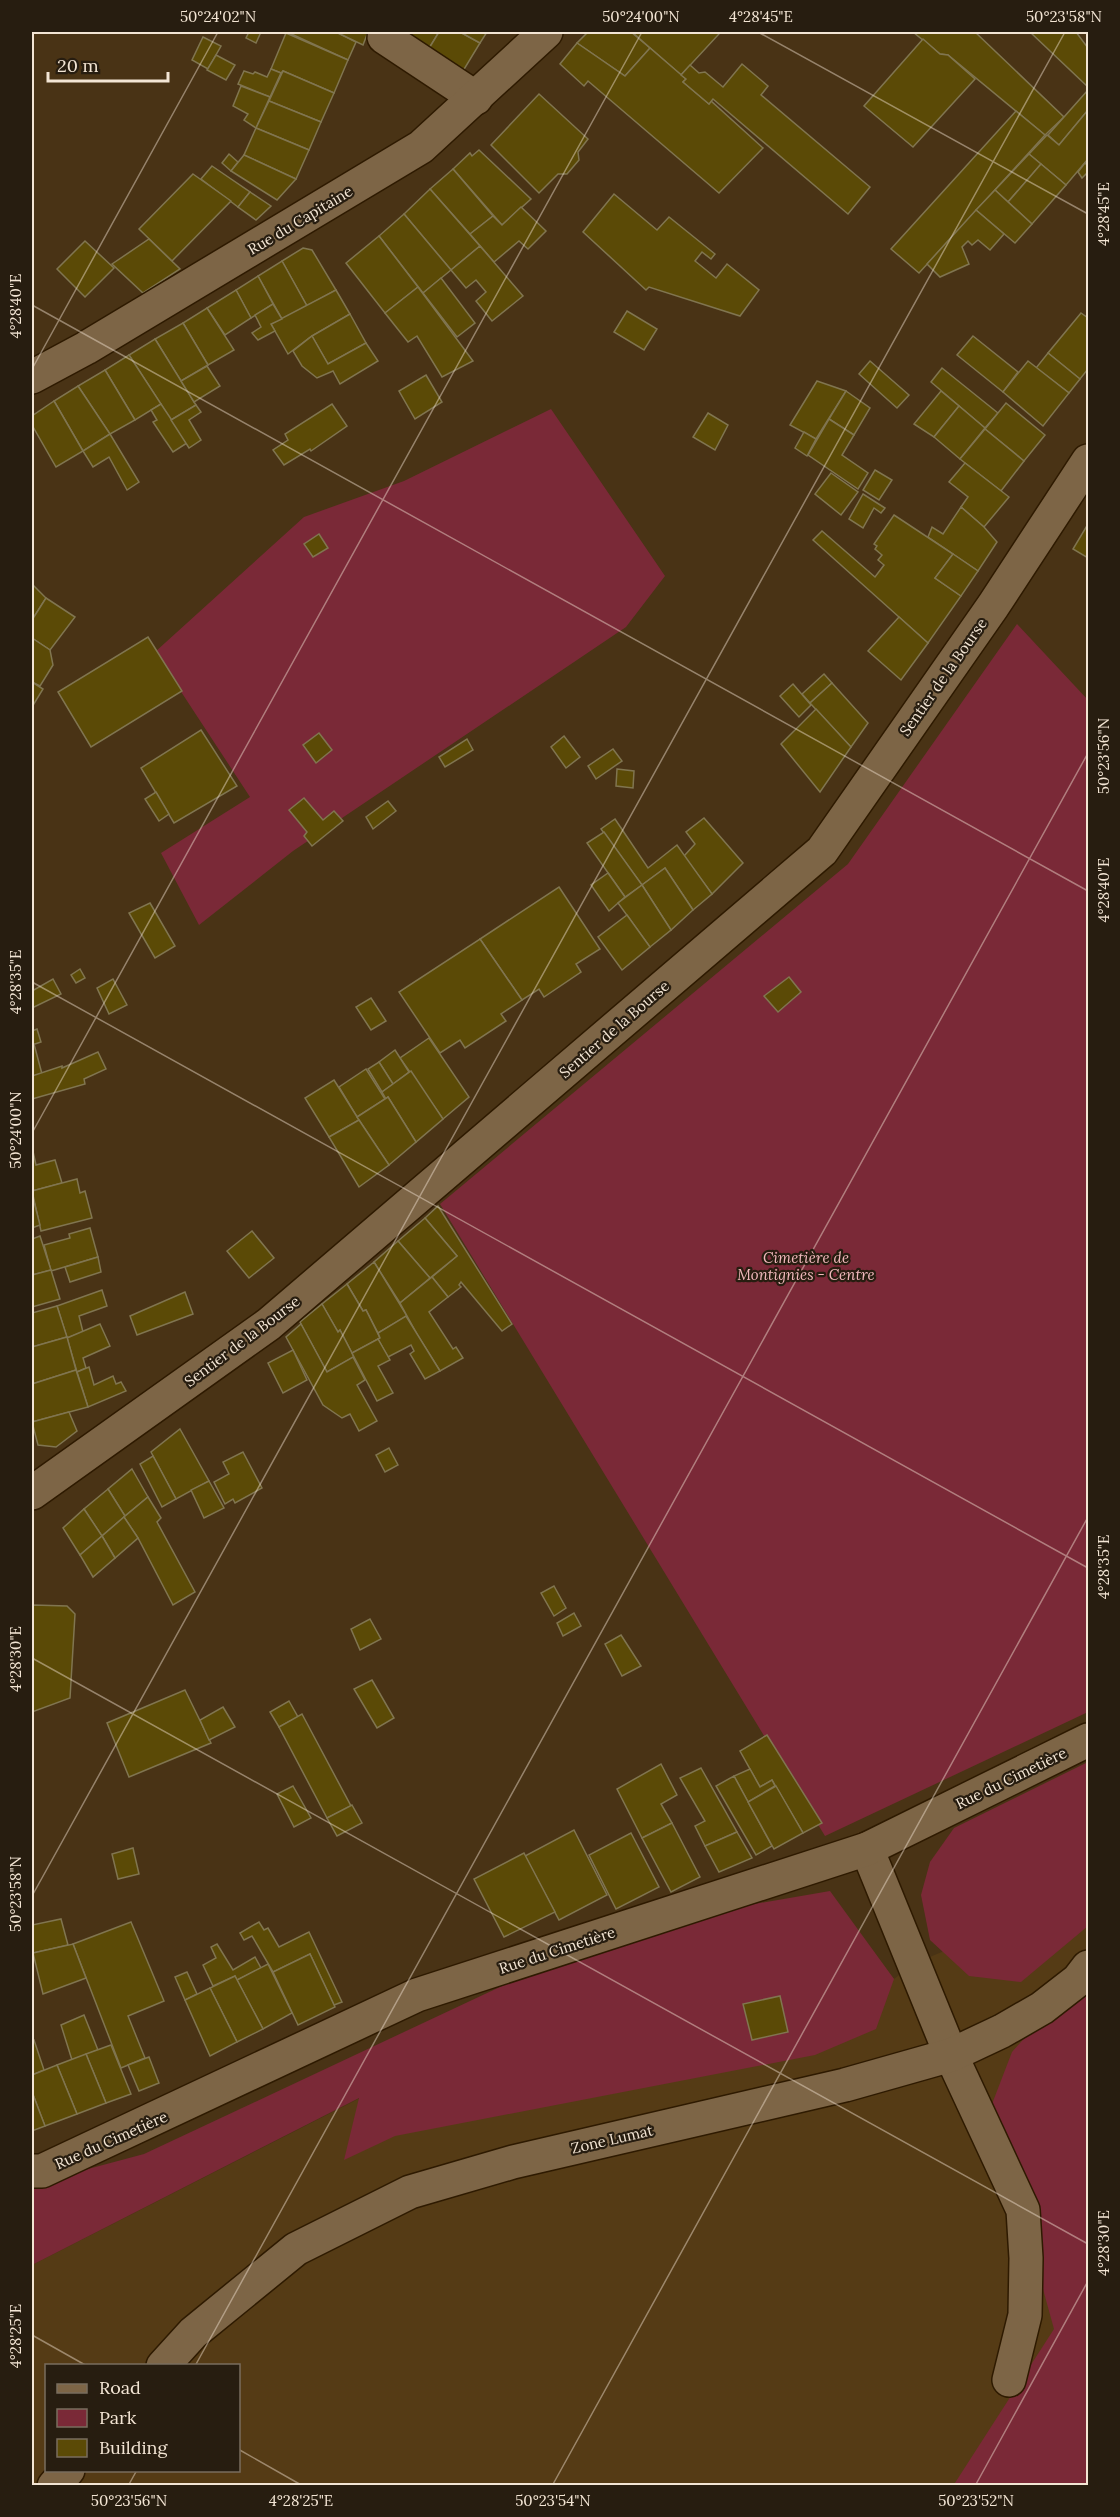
<svg xmlns="http://www.w3.org/2000/svg" width="1120" height="2517" font-family="Lora,serif">
<rect width="100%" height="100%" fill="#493315"/>
<!-- built -->
<path fill="#553b15" fill-rule="evenodd" d="M1088 1796V2485L32 2486V2265L360 2098 852 1923 894 1979 913 1964 980 1936ZM46 2366H238V2470H46Z"/>
<!-- green -->
<g fill="#7a2937">
<path d="M551 409 665 576 626 627 293 851 199 925 161 853 250 797 155 652 304 517 404 481Z"/>
<path d="M1017 624 1088 700V1712L825 1836 440 1204 848 864Z"/>
<path d="M1088 1762V1926L1021 1982 969 1976 930 1940 921 1895 930 1862 954 1828Z"/>
<path d="M830 1891 894 1979 876 2029 815 2055 395 2136 344 2160 359 2098 32 2265V2184L144 2154 632 1925Z"/>
<path d="M1088 1967V2485L953 2486 1054 2329 992 2104 1012 2052Z"/>
</g>
<!-- building -->
<g fill="#5b4a06" stroke="#807550" stroke-width="1.5">
<path d="M249 32H261L256 43 246 38Z"/>
<path d="M287 32H336L356 42 348 60Z"/>
<path d="M336 32H368L363 45Z"/>
<path d="M408 32H439L428 50 405 36Z"/>
<path d="M439 32H460L480 43 463 71 428 50Z"/>
<path d="M460 32H487L480 43Z"/>
<path d="M588 32H631L650 48 625 76 577 43Z"/>
<path d="M632 32H716L719 34 681 75Z"/>
<path d="M913 32H975L1064 117 1045 135 948 55 940 54Z"/>
<path d="M1030 32H1076L1088 48V87Z"/>
<path d="M286 33 348 60 334 93 283 71 281 73 271 69Z"/>
<path d="M203 37 221 46 208 69 192 60Z"/>
<path d="M923 39 940 54 948 55 975 79 913 147 864 106Z"/>
<path d="M577 43 625 76 650 48 686 79 683 82 709 104 711 101 763 148 719 193 588 81 584 86 560 64Z"/>
<path d="M216 55 235 65 226 80 207 70Z"/>
<path d="M742 64 768 86 761 95 870 187 848 214 713 99 709 104 683 82 686 79 681 75 690 65 699 73 705 72 723 87Z"/>
<path d="M271 69 281 73 270 97 238 84 244 71 253 74 255 72 267 77Z"/>
<path d="M283 71 334 93 321 122 269 101Z"/>
<path d="M241 86 270 97 256 128 244 120 248 114 233 106Z"/>
<path d="M1088 90V110L1059 145 1048 135Z"/>
<path d="M539 94 588 139 578 152 579 160 567 174H558L539 193 491 145Z"/>
<path d="M269 101 321 122 309 150 256 128Z"/>
<path d="M1088 110V159L1066 185 1029 154 1047 135 1059 145Z"/>
<path d="M1016 111 1045 135 919 273 891 249Z"/>
<path d="M256 128 309 150 296 179 244 155Z"/>
<path d="M479 150 531 199 502 225 453 169 470 153 472 156Z"/>
<path d="M229 154 238 162 231 171 222 163Z"/>
<path d="M1029 154 1041 164 1008 202 995 190Z"/>
<path d="M244 155 296 179 277 200 231 171Z"/>
<path d="M1085 163 1088 166V172L1082 178 1078 172Z"/>
<path d="M1041 164 1066 185 1032 224 1008 202Z"/>
<path d="M212 166 250 192 238 207 201 179Z"/>
<path d="M453 169 493 216 470 234 430 189Z"/>
<path d="M193 174 231 201 172 261 139 229Z"/>
<path d="M430 189 480 246 451 270 404 214Z"/>
<path d="M995 190 1032 224 1015 243 976 210Z"/>
<path d="M250 192 271 206 256 220 238 207Z"/>
<path d="M614 194 657 230 669 217 715 254 711 259 702 252 695 261 716 278 727 264 759 290 740 316 649 287 646 290 583 232Z"/>
<path d="M521 207 546 231 528 249 519 241 494 262 470 234 493 216 502 225Z"/>
<path d="M976 210 1004 234 990 250 978 240 972 245 968 241 962 247 969 264 940 277 927 264Z"/>
<path d="M404 214 451 270 423 293 379 236Z"/>
<path d="M379 236 418 287 385 313 346 263Z"/>
<path d="M149 239 180 269 143 293 112 264Z"/>
<path d="M85 241 114 268 85 297 57 269Z"/>
<path d="M480 246 523 296 492 321 476 301 486 292 476 280 466 288 451 270Z"/>
<path d="M303 248 312 250 336 290 307 306 282 261Z"/>
<path d="M282 261 307 306 282 319 258 276Z"/>
<path d="M258 276 273 304 251 318 236 290Z"/>
<path d="M441 278 475 323 457 337 423 293Z"/>
<path d="M418 287 473 361 442 377 417 336 408 342 385 313Z"/>
<path d="M236 290 251 318 225 335 207 308Z"/>
<path d="M336 290 350 314 312 336 288 354 271 324Z"/>
<path d="M273 304 282 319 271 324 275 331 258 340 252 333 261 327 255 315Z"/>
<path d="M207 308 234 350 208 365 183 323Z"/>
<path d="M627 311 657 329 644 350 614 332Z"/>
<path d="M1081 313 1088 318V369L1080 379 1048 353Z"/>
<path d="M350 314 366 343 328 364 312 336Z"/>
<path d="M183 323 208 365 181 381 155 339Z"/>
<path d="M312 336 328 364 366 343 378 361 340 384 333 371 317 378 302 366 293 351Z"/>
<path d="M973 336 1018 372 1003 392 957 355Z"/>
<path d="M155 339 196 405 171 420 129 355Z"/>
<path d="M1048 353 1080 379 1069 393 1036 368Z"/>
<path d="M129 355 161 404 135 420 105 370Z"/>
<path d="M870 361 909 395 897 408 859 374Z"/>
<path d="M1028 361 1069 393 1043 426 1003 392Z"/>
<path d="M207 366 220 386 194 402 181 381Z"/>
<path d="M942 368 998 413 985 428 931 382Z"/>
<path d="M105 370 135 420 110 434 78 386Z"/>
<path d="M426 375 442 402 415 419 399 391Z"/>
<path d="M817 381 846 391 816 439 790 425Z"/>
<path d="M78 386 110 434 83 451 54 401Z"/>
<path d="M846 391 870 408 854 435 829 419Z"/>
<path d="M941 391 959 406 934 437 914 424Z"/>
<path d="M54 401 83 451 56 467 32 425V416Z"/>
<path d="M1006 403 1045 435 1024 461 985 429Z"/>
<path d="M161 404 187 443 173 452 153 422 157 420 151 410Z"/>
<path d="M332 404 347 426 311 451 310 449 284 465 273 450 288 440 285 434Z"/>
<path d="M196 405 201 412 189 420 201 440 189 448 171 420Z"/>
<path d="M959 406 985 428 960 459 934 437Z"/>
<path d="M708 413 728 425 715 450 693 437Z"/>
<path d="M829 419 854 435 842 455 868 473 858 489 808 455Z"/>
<path d="M985 429 1024 461 1001 491 960 459Z"/>
<path d="M804 432 816 439 807 456 795 448Z"/>
<path d="M110 434 139 482 127 490 109 457 93 467 83 451Z"/>
<path d="M965 463 1009 497 984 527 961 507 968 497 949 482Z"/>
<path d="M875 470 892 480 879 500 863 490Z"/>
<path d="M831 473 858 492 841 515 815 494Z"/>
<path d="M863 494 885 508 881 513 874 508 863 528 849 519Z"/>
<path d="M961 507 984 527 997 542 978 571 928 537 932 527 943 534Z"/>
<path d="M894 515 953 554 935 578 961 596 928 643 813 540 822 531 875 577 884 565 878 560 882 555 875 549 877 546 874 544Z"/>
<path d="M1088 524V558L1073 549Z"/>
<path d="M319 534 328 548 313 557 304 544Z"/>
<path d="M953 554 978 571 961 596 935 578Z"/>
<path d="M32 584 46 598 32 620Z"/>
<path d="M46 598 75 617 50 650 32 638V620Z"/>
<path d="M899 617 928 643 901 680 868 651Z"/>
<path d="M148 637 182 691 91 747 58 692Z"/>
<path d="M32 638 50 650 53 665 40 686 32 682Z"/>
<path d="M824 674 832 683 810 703 802 694Z"/>
<path d="M32 682 43 689 32 707Z"/>
<path d="M832 683 868 723 851 747 810 703Z"/>
<path d="M793 684 811 705 799 717 780 696Z"/>
<path d="M816 709 851 747 820 792 781 744Z"/>
<path d="M201 730 237 786 174 823 141 768Z"/>
<path d="M319 733 332 750 316 763 303 745Z"/>
<path d="M564 736 580 757 566 768 551 747Z"/>
<path d="M467 739 473 750 445 767 439 757Z"/>
<path d="M613 749 622 761 596 779 588 766Z"/>
<path d="M617 769 634 771 633 788 616 786Z"/>
<path d="M156 792 169 814 159 821 145 799Z"/>
<path d="M304 798 323 820 334 811 343 821 312 846 304 836 307 832 289 810Z"/>
<path d="M388 801 396 811 373 829 366 817Z"/>
<path d="M704 818 743 863 712 894 684 856 695 844 686 832Z"/>
<path d="M615 819 648 868 677 845 712 894 693 910 665 868 642 885 601 829Z"/>
<path d="M604 832 642 885 625 897 587 843Z"/>
<path d="M665 868 693 910 671 930 642 885Z"/>
<path d="M608 873 625 897 609 911 591 885Z"/>
<path d="M642 885 671 930 650 947 618 903Z"/>
<path d="M559 887 600 949 576 964 581 972 544 997 539 989 522 1000 480 939Z"/>
<path d="M150 903 175 946 155 958 129 913Z"/>
<path d="M627 915 650 947 622 970 598 937Z"/>
<path d="M480 939 522 1000 501 1014 506 1021 465 1048 460 1040 440 1053 399 992Z"/>
<path d="M80 969 85 978 76 983 71 975Z"/>
<path d="M789 977 801 992 778 1012 764 996Z"/>
<path d="M53 979 61 994 32 1008V991Z"/>
<path d="M113 979 127 1005 109 1014 97 988Z"/>
<path d="M371 998 386 1021 371 1030 356 1007Z"/>
<path d="M37 1029 41 1042 32 1045V1031Z"/>
<path d="M429 1038 469 1097 443 1119 400 1058Z"/>
<path d="M34 1044 42 1074 32 1076V1045Z"/>
<path d="M395 1050 409 1072 393 1084 379 1062Z"/>
<path d="M98 1052 106 1069 84 1079 85 1084 32 1099V1076L62 1066V1068Z"/>
<path d="M379 1062 393 1084 382 1092 368 1069Z"/>
<path d="M366 1069 385 1099 357 1117 339 1087Z"/>
<path d="M411 1071 443 1119 416 1142 388 1097 386 1099 382 1092Z"/>
<path d="M334 1080 359 1120 329 1137 305 1098Z"/>
<path d="M388 1097 416 1142 389 1165 357 1117Z"/>
<path d="M359 1120 389 1165 359 1187 329 1137Z"/>
<path d="M32 1147 36 1165 55 1160 62 1183 32 1191Z"/>
<path d="M77 1179 80 1193 85 1191 92 1218 41 1231 32 1191Z"/>
<path d="M32 1194 40 1225 32 1228Z"/>
<path d="M438 1206 512 1324 502 1331 461 1282 459 1285 461 1287 448 1297 432 1277 457 1256 425 1218Z"/>
<path d="M425 1218 457 1256 430 1278 398 1241Z"/>
<path d="M90 1228 98 1257 51 1271 44 1245 70 1238 69 1234Z"/>
<path d="M252 1231 274 1258 249 1278 227 1251Z"/>
<path d="M40 1236 51 1270 32 1275V1239Z"/>
<path d="M398 1241 430 1278 400 1303 374 1262Z"/>
<path d="M98 1257 101 1272 70 1282 65 1267Z"/>
<path d="M374 1262 407 1316 378 1333 366 1310 363 1311 347 1284Z"/>
<path d="M51 1270 60 1299 32 1307V1275Z"/>
<path d="M432 1277 448 1297 429 1312 453 1349 456 1347 463 1358 440 1371 418 1336 400 1303Z"/>
<path d="M347 1284 363 1311 366 1310 380 1338 352 1353 340 1330 338 1332 322 1304Z"/>
<path d="M102 1290 107 1306 79 1316 83 1332 67 1338 57 1306Z"/>
<path d="M185 1292 193 1314 137 1335 130 1316Z"/>
<path d="M322 1304 338 1332 340 1330 354 1357 327 1372 300 1322Z"/>
<path d="M57 1306 67 1337 32 1347V1313Z"/>
<path d="M406 1316 440 1371 425 1379 410 1354 414 1351 411 1345 388 1357 378 1339 380 1338 378 1333Z"/>
<path d="M100 1324 110 1346 83 1358 86 1368 77 1372 67 1338Z"/>
<path d="M301 1324 327 1372 353 1357 365 1380 357 1385 377 1421 359 1431 350 1414 342 1418 323 1405 286 1337Z"/>
<path d="M67 1337 76 1370 32 1384V1347Z"/>
<path d="M378 1339 390 1360 378 1366 393 1393 377 1401 352 1353Z"/>
<path d="M293 1350 307 1380 283 1393 268 1363Z"/>
<path d="M89 1367 94 1385 113 1376 116 1384 121 1382 126 1391 88 1407 77 1372Z"/>
<path d="M76 1370 88 1407 32 1422V1384Z"/>
<path d="M69 1412 77 1431 56 1447 38 1445 32 1422Z"/>
<path d="M180 1429 209 1481 176 1499 151 1452Z"/>
<path d="M389 1448 398 1465 385 1472 376 1455Z"/>
<path d="M243 1452 262 1488 235 1503 233 1499 225 1504 214 1482 229 1474 223 1462Z"/>
<path d="M153 1456 176 1499 162 1507 140 1464Z"/>
<path d="M132 1469 148 1497 125 1516 108 1489Z"/>
<path d="M209 1481 224 1508 204 1518 191 1490Z"/>
<path d="M108 1489 125 1516 102 1536 84 1509Z"/>
<path d="M148 1497 161 1518 157 1522 195 1592 173 1605 138 1538 124 1517Z"/>
<path d="M84 1509 102 1536 80 1555 63 1528Z"/>
<path d="M124 1517 138 1538 115 1558 102 1536Z"/>
<path d="M102 1536 115 1558 93 1577 80 1555Z"/>
<path d="M554 1586 566 1608 554 1616 541 1593Z"/>
<path d="M33 1605 67 1606 75 1614 70 1698 32 1712Z"/>
<path d="M574 1613 581 1626 563 1636 557 1623Z"/>
<path d="M370 1619 381 1639 360 1650 351 1629Z"/>
<path d="M621 1635 641 1666 622 1676 605 1644Z"/>
<path d="M372 1680 394 1718 377 1728 354 1689Z"/>
<path d="M185 1690 211 1743 129 1777 107 1723Z"/>
<path d="M289 1701 298 1717 279 1727 270 1712Z"/>
<path d="M223 1707 235 1727 209 1740 200 1720Z"/>
<path d="M302 1714 351 1806 327 1818 279 1727Z"/>
<path d="M767 1735 822 1823 803 1833 772 1780 760 1787 740 1751Z"/>
<path d="M661 1764 677 1795 661 1804 672 1823 642 1838 617 1789Z"/>
<path d="M701 1768 737 1832 705 1846 695 1826 705 1821 680 1778Z"/>
<path d="M750 1769 760 1787 772 1780 775 1786 748 1802 734 1776Z"/>
<path d="M734 1776 772 1846 756 1855 716 1786Z"/>
<path d="M293 1786 311 1818 294 1827 277 1794Z"/>
<path d="M776 1786 803 1833 774 1849 748 1802Z"/>
<path d="M352 1805 362 1823 337 1836 327 1818Z"/>
<path d="M672 1823 700 1877 671 1892 642 1838Z"/>
<path d="M574 1830 607 1895 559 1920 525 1856Z"/>
<path d="M737 1832 752 1858 719 1872 705 1846Z"/>
<path d="M631 1833 659 1887 616 1909 589 1855Z"/>
<path d="M133 1848 139 1874 118 1879 112 1854Z"/>
<path d="M524 1853 555 1912 504 1937 474 1879Z"/>
<path d="M61 1919 68 1945 33 1953 32 1925Z"/>
<path d="M131 1922 164 2001 128 2016 145 2058 121 2068 73 1944Z"/>
<path d="M259 1922 264 1930 268 1928 279 1947 309 1932 342 2002 334 2005 310 1954 273 1972 252 1936 244 1940 240 1933Z"/>
<path d="M73 1944 86 1978 43 1994 33 1953Z"/>
<path d="M217 1944 233 1970 255 1957 261 1968 237 1980 235 1976 213 1986 203 1965 216 1958 211 1947Z"/>
<path d="M310 1954 335 2007 298 2025 273 1972Z"/>
<path d="M268 1964 292 2013 263 2029 237 1980Z"/>
<path d="M187 1972 197 1994 185 2000 175 1977Z"/>
<path d="M235 1976 263 2029 237 2042 210 1988Z"/>
<path d="M210 1988 237 2042 210 2056 185 2000Z"/>
<path d="M780 1996 788 2032 752 2040 743 2004Z"/>
<path d="M84 2015 98 2050 72 2060 61 2025Z"/>
<path d="M34 2040 44 2070 32 2075V2041Z"/>
<path d="M111 2045 131 2094 106 2103 86 2054Z"/>
<path d="M86 2054 106 2103 77 2114 57 2065Z"/>
<path d="M149 2057 159 2083 139 2091 128 2065Z"/>
<path d="M57 2065 77 2114 45 2126 32 2092V2075Z"/>
<path d="M32 2092 45 2126 32 2131Z"/>
</g>
<g fill="none" stroke-linecap="round" stroke-linejoin="round">
<defs>
<g id="minor">
<path d="M385 32 384 37 476 98"/>
<path d="M32 377 86 348 421 147 546 32"/>
<path d="M32 1493 269 1324 822 851 993 606 1088 461"/>
<path d="M867 1849 951 2055 1023 2210 1026 2258 1025 2315 1009 2380"/>
<path d="M32 2171H42L417 1995 867 1849 1088 1740"/>
<path d="M163 2366 193 2333 296 2249 410 2192 513 2162 845 2085 951 2055 1002 2031 1042 2008 1078 1980 1088 1967"/>
<path d="M54 2486 68 2470"/>
</g>
</defs>
<!-- minor casing -->
<use href="#minor" stroke="#2e1a00" stroke-width="36"/>
<!-- minor -->
<use href="#minor" stroke="#7d6546" stroke-width="33"/>
</g>
<!-- ticks -->
<path fill="none" stroke="#f3e5d4" stroke-width="1.5" stroke-opacity="0.45" d="M758 32 1088 214M32 305 1088 891M32 369 218 32M32 982 1088 1568M32 1133 642 32M32 1658 1088 2244M32 1896 1065 32M32 2335 87 2366M195 2366 1088 753M238 2449 303 2486M128 2486 137 2470M552 2486 1088 1517M975 2486 1088 2281"/>
<g text-anchor="middle" dominant-baseline="central" stroke-width="4.5" stroke-linejoin="round" paint-order="stroke">
<!-- street labels -->
<g font-size="15" fill="#f3e5d4" stroke="#271d10">
<text transform="translate(300 220) rotate(-31)">Rue du Capitaine</text>
<text transform="translate(943 677) rotate(-55)">Sentier de la Bourse</text>
<text transform="translate(614 1029) rotate(-41)">Sentier de la Bourse</text>
<text transform="translate(242 1341) rotate(-37)">Sentier de la Bourse</text>
<text transform="translate(1011 1778) rotate(-26)">Rue du Cimetière</text>
<text transform="translate(557 1950) rotate(-18)">Rue du Cimetière</text>
<text transform="translate(612 2139) rotate(-13)">Zone Lumat</text>
<text transform="translate(111 2140) rotate(-24)">Rue du Cimetière</text>
</g>
<!-- park labels -->
<g font-size="15" font-style="italic" fill="#f2b9bd" stroke="#271d10">
<text x="806" y="1257">Cimetière de<tspan x="806" dy="17">Montignies - Centre</tspan></text>
</g>
</g>
<!-- border -->
<rect width="1120" height="2517" fill="none" stroke="#271d10" stroke-width="66"/>
<!-- legend -->
<rect x="45" y="2364" width="195" height="108" fill="#271d10" stroke="#796d5e" stroke-width="1.5"/>
<rect x="57" y="2384" width="30" height="9" fill="#7d6546" stroke="#796d5e" stroke-width="1.5"/>
<text x="99" y="2394" font-size="18" fill="#f3e5d4">Road</text>
<rect x="57" y="2409" width="30" height="18" fill="#7a2937" stroke="#796d5e" stroke-width="1.5"/>
<text x="99" y="2424" font-size="18" fill="#f3e5d4">Park</text>
<rect x="57" y="2439" width="30" height="18" fill="#5b4a06" stroke="#796d5e" stroke-width="1.5"/>
<text x="99" y="2454" font-size="18" fill="#f3e5d4">Building</text>
<!-- scale -->
<path d="M48 72v9h120v-9" fill="none" stroke="#f3e5d4" stroke-width="3"/>
<text x="57" y="72" font-size="18" fill="#f3e5d4" stroke="#271d10" stroke-width="4.5" paint-order="stroke">20 m</text>
<rect x="33" y="33" width="1054" height="2451" fill="none" stroke="#f3e5d4" stroke-width="2"/>
<g font-size="15" text-anchor="middle" fill="#f3e5d4">
<text x="218" y="22">50°24'02"N</text>
<text x="641" y="22">50°24'00"N</text>
<text x="761" y="22">4°28'45"E</text>
<text x="1064" y="22">50°23'58"N</text>
<text transform="translate(1104 214) rotate(-90)" y="5">4°28'45"E</text>
<text transform="translate(16 306) rotate(-90)" y="5">4°28'40"E</text>
<text transform="translate(1104 756) rotate(-90)" y="5">50°23'56"N</text>
<text transform="translate(1104 890) rotate(-90)" y="5">4°28'40"E</text>
<text transform="translate(16 982) rotate(-90)" y="5">4°28'35"E</text>
<text transform="translate(16 1130) rotate(-90)" y="5">50°24'00"N</text>
<text transform="translate(1104 1567) rotate(-90)" y="5">4°28'35"E</text>
<text transform="translate(16 1659) rotate(-90)" y="5">4°28'30"E</text>
<text transform="translate(16 1894) rotate(-90)" y="5">50°23'58"N</text>
<text transform="translate(1104 2243) rotate(-90)" y="5">4°28'30"E</text>
<text transform="translate(16 2336) rotate(-90)" y="5">4°28'25"E</text>
<text x="129" y="2506">50°23'56"N</text>
<text x="301" y="2506">4°28'25"E</text>
<text x="553" y="2506">50°23'54"N</text>
<text x="976" y="2506">50°23'52"N</text>
</g>
</svg>
